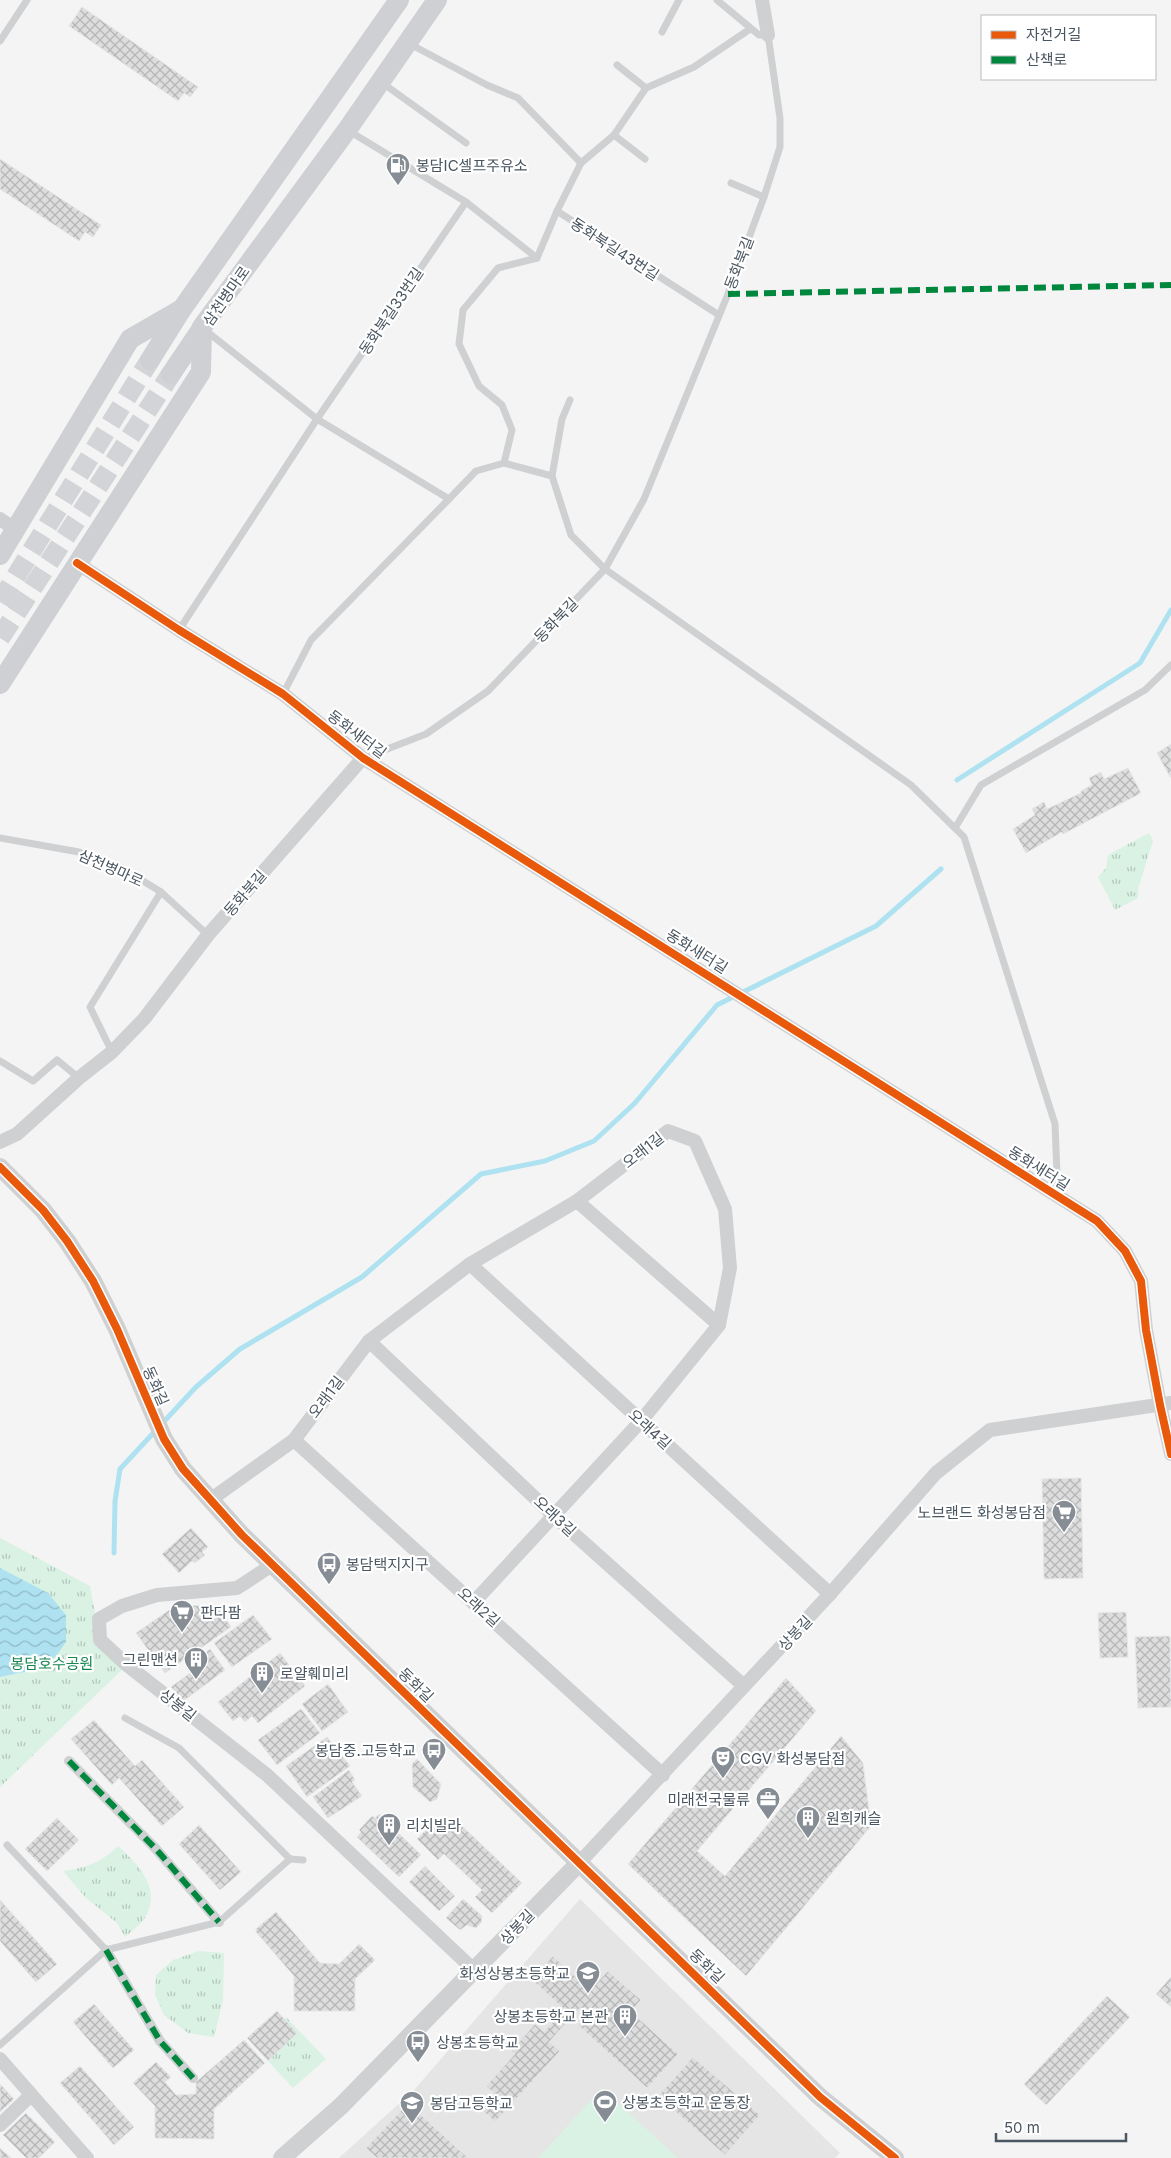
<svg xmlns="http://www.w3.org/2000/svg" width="1171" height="2158" font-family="Inter,'Noto Sans KR',sans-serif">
<defs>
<pattern id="park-tufts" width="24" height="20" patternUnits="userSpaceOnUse" patternTransform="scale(1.25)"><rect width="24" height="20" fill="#d9f2e3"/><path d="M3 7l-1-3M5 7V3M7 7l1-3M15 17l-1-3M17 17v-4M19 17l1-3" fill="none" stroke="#b2c7bb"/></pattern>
<pattern id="water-waves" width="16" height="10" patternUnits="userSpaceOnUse" patternTransform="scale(1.25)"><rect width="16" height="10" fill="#aee2f0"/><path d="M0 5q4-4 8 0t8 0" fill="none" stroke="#90bac6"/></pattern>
<pattern id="building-cross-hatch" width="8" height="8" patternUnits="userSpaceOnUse" patternTransform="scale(1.25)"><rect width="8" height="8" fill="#ddddde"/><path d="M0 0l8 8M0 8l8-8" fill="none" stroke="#b5b6b7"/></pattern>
</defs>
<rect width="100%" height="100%" fill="#f4f4f4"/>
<!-- education -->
<path fill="#e6e5e6" d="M580 1899 840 2153 835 2158H339L414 2090Z"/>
<!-- park -->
<g fill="url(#park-tufts)">
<path d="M1147 834H1150L1153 841 1138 889V898L1115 910 1098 877 1106 868 1108 855Z"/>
<path d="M0 1538 90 1586 100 1640 127 1665 0 1787Z"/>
<path d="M118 1846C136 1862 161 1887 147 1914 143 1923 133 1930 125 1937L117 1923 85 1897 63 1871C86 1868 102 1862 118 1846Z"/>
<path d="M199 1951 224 1953 223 2000 214 2037 188 2033 164 2015 155 1995 156 1975 173 1960Z"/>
<path d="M286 2017 326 2059 293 2088 255 2047Z"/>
</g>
<!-- garden -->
<path fill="#d9f2e3" d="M602 2088 678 2158H538Z"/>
<!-- water -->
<path fill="url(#water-waves)" d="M0 1568 48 1593 66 1615V1642L56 1656 34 1670 0 1677Z"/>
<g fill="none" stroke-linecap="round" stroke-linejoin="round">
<!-- stream -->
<g stroke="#aee2f0" stroke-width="5">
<path d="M957 780 1140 663 1171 610"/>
<path d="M114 1553 115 1501 120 1469 196 1387 240 1349 362 1277 481 1174 545 1161 594 1141 635 1103 717 1005 876 926 941 869"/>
</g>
</g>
<!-- building -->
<g fill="url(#building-cross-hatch)" stroke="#e5e6e7">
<path d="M82 7 198 87 190 97 184 93 178 101 69 26Z"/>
<path d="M0 159 101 225 93 237 85 232 79 241 0 189Z"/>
<path d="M1171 744V777H1170L1157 753Z"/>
<path d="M1128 768 1141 793 1063 834 1062 832 1026 853 1013 829 1035 815 1032 809 1044 802 1047 809 1081 793V791L1092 785 1089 778 1101 772 1104 779Z"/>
<path d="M1081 1478 1083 1578 1044 1579 1042 1479Z"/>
<path d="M191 1528 208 1547 202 1552 205 1555 195 1563 192 1561 179 1573 162 1554Z"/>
<path d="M216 1605 231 1627 165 1673 136 1633 175 1606Z"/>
<path d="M1126 1612 1128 1657 1100 1658 1098 1613Z"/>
<path d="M253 1615 272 1639 232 1667 214 1643Z"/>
<path d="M1170 1636 1171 1707 1138 1708 1135 1637Z"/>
<path d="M210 1649 225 1670 182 1702 171 1687 190 1673 186 1667Z"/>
<path d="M280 1653 305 1686 258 1723 252 1716 245 1722 240 1716 233 1721 218 1702Z"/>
<path d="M786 1678 816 1711 697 1851 725 1876 841 1736 863 1763 871 1826 746 1976 628 1864Z"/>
<path d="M328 1684 348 1712 322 1731 302 1704Z"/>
<path d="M301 1709 320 1733 277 1765 258 1740Z"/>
<path d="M94 1720 135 1766 142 1760 184 1807 162 1826 119 1778 112 1785 71 1739Z"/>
<path d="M327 1737 350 1766 307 1797 286 1766Z"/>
<path d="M417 1759 441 1784 437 1799 430 1802 413 1787 412 1764Z"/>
<path d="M349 1770 355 1780 352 1782 362 1796 328 1818 313 1797Z"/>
<path d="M379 1814 421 1855 399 1877 357 1837 361 1832 359 1830 372 1816 375 1818Z"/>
<path d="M57 1818 79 1840 47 1871 25 1849Z"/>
<path d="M437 1819 460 1824 522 1883 492 1913 475 1897 482 1890 444 1854 438 1860 417 1839Z"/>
<path d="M199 1825 241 1872 220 1890 179 1844Z"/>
<path d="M425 1866 455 1896 439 1911 409 1882Z"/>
<path d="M463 1899 482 1916 481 1923 476 1928 467 1925 460 1930 446 1918Z"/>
<path d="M0 1900 57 1964 36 1982 0 1941Z"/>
<path d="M276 1912 320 1963 339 1964 359 1944 375 1960 355 1979V2011H294V1976L256 1932V1929Z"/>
<path d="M553 1956 590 1990 608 1971 641 2000 625 2018 632 2024 638 2018 678 2054 647 2088 578 2025 587 2014 580 2008 549 2042 560 2051 495 2122 480 2108 494 2093 486 2086 515 2054 511 2051 535 2024 544 2032 564 2009 532 1980Z"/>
<path d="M1171 1977V2007L1156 1994Z"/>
<path d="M1107 1996 1130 2017 1046 2105 1024 2084Z"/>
<path d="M94 2004 134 2050 113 2068 73 2022Z"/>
<path d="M277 2011 297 2033 268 2061 247 2038Z"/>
<path d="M244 2040 265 2063 214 2109V2139L155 2138V2106L133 2083 156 2062 171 2077 165 2082 176 2095 196 2094V2082Z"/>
<path d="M693 2057 760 2115 725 2155 658 2096Z"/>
<path d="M80 2066 134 2127 114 2145 60 2083Z"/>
<path d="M0 2084 14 2099 0 2112Z"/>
<path d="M408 2103 468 2158H377L366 2148Z"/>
<path d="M26 2113 55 2142 39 2158H26L3 2135Z"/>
<path d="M0 2148 11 2158H0Z"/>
</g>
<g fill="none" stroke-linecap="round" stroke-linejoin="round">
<!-- secondary-tunnel -->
<g stroke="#d2d4d7" stroke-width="20" stroke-dasharray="20 10" stroke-linecap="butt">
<path d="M0 602 150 360"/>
<path d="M0 638 171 374"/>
</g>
<!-- service -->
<g stroke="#ced0d2" stroke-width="7">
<path d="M662 32 679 0"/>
<path d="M0 41 27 0"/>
<path d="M408 43 487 85 518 98 581 163"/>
<path d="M617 65 646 88"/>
<path d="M381 82 466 143"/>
<path d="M646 88 694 67 750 29"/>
<path d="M349 131 466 202 537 258"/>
<path d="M614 135 645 159"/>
<path d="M731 183 764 197"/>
<path d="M557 211 719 315"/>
<path d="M205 330 317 419 449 499 476 471 504 463 552 476 571 535 605 569 911 785 964 837 1055 1124 1057 1174 1052 1193"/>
<path d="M504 463 512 430 502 405 479 386 459 344 463 310 498 268 537 258 557 211 581 163 614 135 646 88"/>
<path d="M552 476 562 419 570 400"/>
<path d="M179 630 317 419 466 202"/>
<path d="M283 694 311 640 449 499"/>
<path d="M364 758 426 734 488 691 605 569 644 499 728 294 764 197 780 147V118L768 35H759L717 0"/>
<path d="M955 828 981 785 1145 690 1171 665"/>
<path d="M0 838 79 852 135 876 161 892 208 935"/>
<path d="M112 1052 90 1007 161 892"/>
<path d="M0 1061 33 1081 57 1060 79 1078"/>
<path d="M7 1845 106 1950"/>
<path d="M290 1859 303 1860"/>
<path d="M0 2045 106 1950 219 1922 290 1859 179 1748 125 1718"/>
</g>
<!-- pedestrian -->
<g stroke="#ced0d2" stroke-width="10">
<path d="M69 1761 156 1849 219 1922"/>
<path d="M106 1950 160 2041 193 2078"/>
</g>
<!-- minor -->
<g stroke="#ced0d2" stroke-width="14">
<path d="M762 0 768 35"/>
<path d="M0 519 16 530"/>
<path d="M77 563 179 630 283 694 363 758 1097 1221 1125 1251 1141 1281 1146 1330 1160 1405 1171 1454"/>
<path d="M0 1142 17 1134 79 1078 112 1052 144 1019 208 935 363 758"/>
<path d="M577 1201 719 1325"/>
<path d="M470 1264 830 1594"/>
<path d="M369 1341 554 1516 744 1686"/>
<path d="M294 1440 663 1775"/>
<path d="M210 1500 294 1440 369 1341 470 1264 577 1201 668 1131 695 1141 725 1209 730 1268 719 1325 641 1421 474 1602"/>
<path d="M272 1565 237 1588 157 1595 122 1606 99 1619 100 1640 127 1665 267 1775 474 1970"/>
<path d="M580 1862 830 1594 936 1473 990 1430 1171 1403"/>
<path d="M0 2059 87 2158"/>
<path d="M0 2125 31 2095"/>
</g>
<!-- tertiary -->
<g stroke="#ced0d2" stroke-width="18">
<path d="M0 1167 43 1210 67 1241 93 1281 117 1329 164 1439 183 1469 242 1535 820 2097 895 2158"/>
<path d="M282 2158 341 2106 580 1862"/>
</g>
<!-- secondary -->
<g stroke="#ced0d4" stroke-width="20">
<path d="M150 360 180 312"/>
<path d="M171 374 202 328"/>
<path d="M0 555 130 339 182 309 399 0"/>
<path d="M0 684 201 372 202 327 347 130 437 0"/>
</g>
<!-- quiet -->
<g stroke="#00873e" stroke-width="6" stroke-dasharray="12 6" stroke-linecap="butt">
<path d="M728 294 1171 285"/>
<path d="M69 1761 156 1849 219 1922"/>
<path d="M106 1950 160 2041 193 2078"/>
</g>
<defs>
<g id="cycleway">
<path d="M77 563 179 630 283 694 363 758 1097 1221 1125 1251 1141 1281 1146 1330 1160 1405 1171 1454"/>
<path d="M0 1167 43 1210 67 1241 93 1281 117 1329 164 1439 183 1469 242 1535 820 2097 895 2158"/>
</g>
</defs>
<!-- cycleway casing -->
<use href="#cycleway" stroke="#fff" stroke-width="11"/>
<!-- cycleway -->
<use href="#cycleway" stroke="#e8590c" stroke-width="8"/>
</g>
<!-- icons -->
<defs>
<symbol id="fuel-pin" viewBox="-11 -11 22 30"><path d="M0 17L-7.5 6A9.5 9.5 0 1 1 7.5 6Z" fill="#868d94" stroke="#fff"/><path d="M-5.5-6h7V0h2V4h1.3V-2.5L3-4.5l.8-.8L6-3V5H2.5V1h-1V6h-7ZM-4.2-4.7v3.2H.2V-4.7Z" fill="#fff"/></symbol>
<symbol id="supermarket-pin" viewBox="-11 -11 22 30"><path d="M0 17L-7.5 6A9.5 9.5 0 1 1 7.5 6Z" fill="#868d94" stroke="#fff"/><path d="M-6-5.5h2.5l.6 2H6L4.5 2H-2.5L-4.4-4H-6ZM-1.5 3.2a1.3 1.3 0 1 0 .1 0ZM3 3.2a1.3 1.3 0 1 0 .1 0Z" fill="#fff"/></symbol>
<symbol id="bus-pin" viewBox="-11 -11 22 30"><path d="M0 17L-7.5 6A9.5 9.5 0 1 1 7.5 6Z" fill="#868d94" stroke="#fff"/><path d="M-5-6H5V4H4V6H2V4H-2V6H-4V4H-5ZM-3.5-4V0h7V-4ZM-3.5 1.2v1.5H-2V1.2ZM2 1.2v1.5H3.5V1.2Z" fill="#fff"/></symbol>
<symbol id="building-pin" viewBox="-11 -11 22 30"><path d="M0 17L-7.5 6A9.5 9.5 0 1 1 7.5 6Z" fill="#868d94" stroke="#fff"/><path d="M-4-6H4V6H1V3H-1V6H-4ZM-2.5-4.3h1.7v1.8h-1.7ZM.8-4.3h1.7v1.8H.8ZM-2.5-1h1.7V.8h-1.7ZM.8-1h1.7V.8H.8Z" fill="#fff"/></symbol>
<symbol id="theatre-pin" viewBox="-11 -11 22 30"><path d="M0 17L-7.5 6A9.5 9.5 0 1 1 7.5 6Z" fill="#868d94" stroke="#fff"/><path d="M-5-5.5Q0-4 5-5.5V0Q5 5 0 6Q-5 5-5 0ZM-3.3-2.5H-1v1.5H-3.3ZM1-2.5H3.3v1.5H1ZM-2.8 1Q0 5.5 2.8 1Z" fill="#fff"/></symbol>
<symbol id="office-pin" viewBox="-11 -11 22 30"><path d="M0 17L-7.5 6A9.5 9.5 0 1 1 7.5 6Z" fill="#868d94" stroke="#fff"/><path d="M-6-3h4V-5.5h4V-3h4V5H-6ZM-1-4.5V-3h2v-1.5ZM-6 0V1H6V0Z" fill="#fff"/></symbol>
<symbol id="school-pin" viewBox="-11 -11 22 30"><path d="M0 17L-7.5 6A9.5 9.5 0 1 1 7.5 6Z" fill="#868d94" stroke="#fff"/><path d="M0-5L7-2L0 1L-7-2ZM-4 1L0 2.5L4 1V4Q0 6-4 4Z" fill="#fff"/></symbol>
<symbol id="stadium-pin" viewBox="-11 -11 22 30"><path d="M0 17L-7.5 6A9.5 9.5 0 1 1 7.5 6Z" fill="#868d94" stroke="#fff"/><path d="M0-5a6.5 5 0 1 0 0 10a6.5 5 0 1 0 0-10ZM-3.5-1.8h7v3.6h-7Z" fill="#fff"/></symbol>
</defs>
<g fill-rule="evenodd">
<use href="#fuel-pin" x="384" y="151" width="28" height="38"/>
<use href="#supermarket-pin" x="1050" y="1498" width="28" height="38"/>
<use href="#bus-pin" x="315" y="1550" width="28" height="38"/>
<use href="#supermarket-pin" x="168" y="1598" width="28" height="38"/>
<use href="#building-pin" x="182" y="1645" width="28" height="38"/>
<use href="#building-pin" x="248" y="1659" width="28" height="38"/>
<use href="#bus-pin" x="420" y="1736" width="28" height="38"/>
<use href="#theatre-pin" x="709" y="1744" width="28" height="38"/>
<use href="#office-pin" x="754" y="1785" width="28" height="38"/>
<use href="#building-pin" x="794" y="1804" width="28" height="38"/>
<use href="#building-pin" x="375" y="1811" width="28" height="38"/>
<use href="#school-pin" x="574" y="1959" width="28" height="38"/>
<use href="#building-pin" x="611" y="2002" width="28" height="38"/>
<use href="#bus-pin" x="404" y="2028" width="28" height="38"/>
<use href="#stadium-pin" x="591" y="2088" width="28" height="38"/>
<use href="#school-pin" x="398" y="2089" width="28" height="38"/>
</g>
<g text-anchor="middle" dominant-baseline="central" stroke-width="4.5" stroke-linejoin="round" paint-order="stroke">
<!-- poi labels -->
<g font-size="15" fill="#4a5661" stroke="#fff" text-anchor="start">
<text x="416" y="165">봉담IC셀프주유소</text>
<text x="1046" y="1512" text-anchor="end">노브랜드 화성봉담점</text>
<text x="346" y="1564">봉담택지지구</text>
<text x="200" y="1612">판다팜</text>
<text x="178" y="1659" text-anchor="end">그린맨션</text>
<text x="280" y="1673">로얄훼미리</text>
<text x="416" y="1750" text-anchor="end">봉담중.고등학교</text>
<text x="740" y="1758">CGV 화성봉담점</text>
<text x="750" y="1799" text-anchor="end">미래전국물류</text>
<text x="826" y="1818">원희캐슬</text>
<text x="406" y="1825">리치빌라</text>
<text x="570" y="1973" text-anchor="end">화성상봉초등학교</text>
<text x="608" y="2016" text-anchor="end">상봉초등학교 본관</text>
<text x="436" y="2042">상봉초등학교</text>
<text x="622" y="2102">상봉초등학교 운동장</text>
<text x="430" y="2103">봉담고등학교</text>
</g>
<!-- street labels -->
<g font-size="15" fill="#4a5661" stroke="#fff">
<text transform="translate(615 249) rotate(33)">동화북길43번길</text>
<text transform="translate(739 263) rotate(-69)">동화북길</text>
<text transform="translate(226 296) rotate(-55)">삼천병마로</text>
<text transform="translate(391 311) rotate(-56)">동화북길33번길</text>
<text transform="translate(556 620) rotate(-46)">동화북길</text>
<text transform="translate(357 734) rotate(37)">동화새터길</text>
<text transform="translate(111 868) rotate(24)">삼천병마로</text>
<text transform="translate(245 893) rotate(-49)">동화북길</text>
<text transform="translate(697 951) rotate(32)">동화새터길</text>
<text transform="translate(643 1150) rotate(-38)">오래1길</text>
<text transform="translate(1039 1168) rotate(32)">동화새터길</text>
<text transform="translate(156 1386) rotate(66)">동화길</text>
<text transform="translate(326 1397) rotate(-53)">오래1길</text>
<text transform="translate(650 1429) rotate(42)">오래4길</text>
<text transform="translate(555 1516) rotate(43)">오래3길</text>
<text transform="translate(479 1607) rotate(42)">오래2길</text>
<text transform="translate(795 1633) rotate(-47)">상봉길</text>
<text transform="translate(416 1685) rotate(44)">동화길</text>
<text transform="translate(178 1705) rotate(38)">상봉길</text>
<text transform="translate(517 1927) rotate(-46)">상봉길</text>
<text transform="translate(707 1966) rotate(44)">동화길</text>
</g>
<!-- park labels -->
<g font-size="15" fill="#17864f" stroke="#fff">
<text x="52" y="1663">봉담호수공원</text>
</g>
</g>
<!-- legend -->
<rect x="981" y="15" width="175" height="65" fill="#ffffff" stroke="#b7bbc0"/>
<rect x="991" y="31" width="25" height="8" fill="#e8590c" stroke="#b7bbc0"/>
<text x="1026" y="40" font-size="15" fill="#4a5661">자전거길</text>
<rect x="991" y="56" width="25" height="8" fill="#00873e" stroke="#b7bbc0"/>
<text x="1026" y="65" font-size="15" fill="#4a5661">산책로</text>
<!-- scale -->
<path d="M996 2133v8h130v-8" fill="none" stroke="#4a5661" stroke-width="2.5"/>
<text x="1004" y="2133" font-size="15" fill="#4a5661" stroke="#ffffff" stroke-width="4" paint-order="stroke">50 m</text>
</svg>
